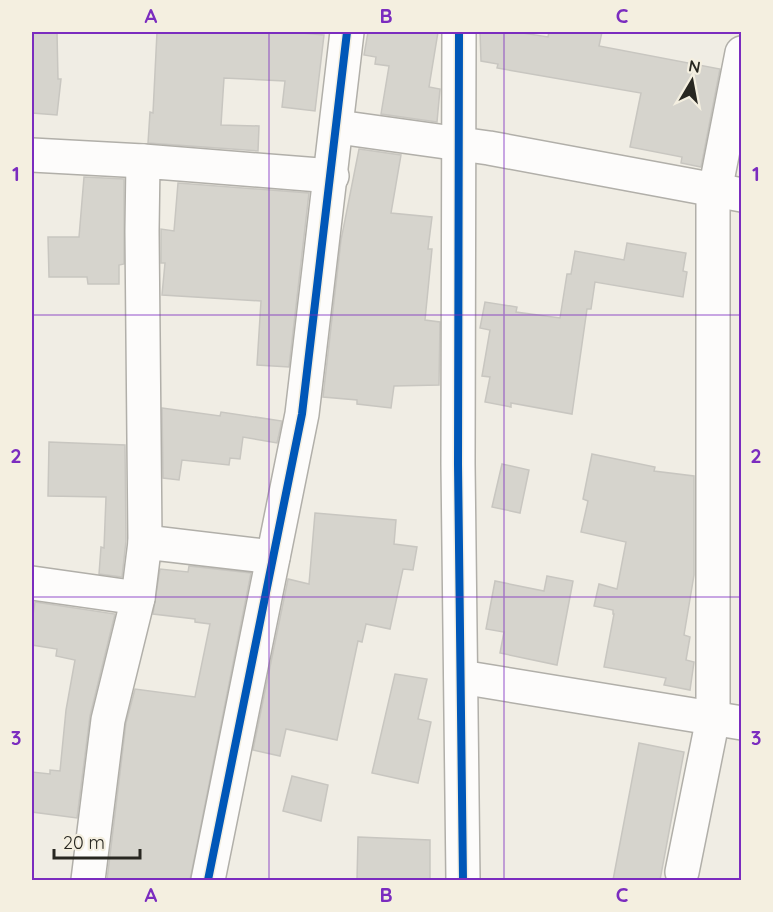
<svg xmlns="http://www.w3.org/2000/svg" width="773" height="912" font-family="Quicksand,sans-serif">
<rect width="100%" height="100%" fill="#f0ede4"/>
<!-- building -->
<g fill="#d6d4cd" stroke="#c8c6c0" stroke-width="1.5">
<path d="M32 32H57L58 79H61L57 115 32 113Z"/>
<path d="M157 32H291L324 35 315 111 282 107 285 81 224 78 221 125 259 126 258 151 148 143 150 112 153 113Z"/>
<path d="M368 32H438L429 87 440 89 437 122 381 114 389 66 375 64 376 57 364 55Z"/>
<path d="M480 32H516L548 37 549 32H602L599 46 720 69 701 167 681 163 682 157 630 147 641 93 497 68 498 64 481 61Z"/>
<path d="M359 149 401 155 391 213 432 217 428 249H432L425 320 440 322 439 385 394 386 391 408 357 404V400L323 397 341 240Z"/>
<path d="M84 177 124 179V264L119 265V284H88L87 277H49L48 237H79Z"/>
<path d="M178 183 309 193 289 367 257 365 261 301 162 295 165 263H161V229L174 231Z"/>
<path d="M627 243 686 253 683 271 687 272 683 297 595 282 591 309H587L572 414 511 403V407L485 402 490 377 482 376 490 330 480 328 485 302 517 307 516 312 560 318 567 274H571L575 251 624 260Z"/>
<path d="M162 408 220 416 221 412 282 421 277 443 243 437 240 459 230 458 229 465 182 460 179 480 163 478Z"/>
<path d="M49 442 125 445 126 541 122 577 99 574 101 547 104 548 106 497 48 496Z"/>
<path d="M592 454 655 467 654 471 694 476V575L684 635 690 637 686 660 694 662 690 690 664 685 666 678 604 667 614 614H613V610L594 606 599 584 617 589 626 542 581 532 588 501 583 499Z"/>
<path d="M502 464 529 470 520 513 492 507Z"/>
<path d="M315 513 396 520 394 544 417 547 413 570 403 569 390 629 366 624 362 642 358 641 337 740 286 729 280 756 253 750 288 579 309 584Z"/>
<path d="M189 566 251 573 190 880H107L126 723 135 689 195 697 210 624 195 622V619L153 614 160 569 188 572Z"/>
<path d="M547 576 573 581 557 665 500 653 504 632 486 629 495 581 544 591Z"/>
<path d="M35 602 115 614 90 716 77 818 32 812V772L50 774V770L60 771 66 710 75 660 56 656 57 649 32 645V622Z"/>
<path d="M395 674 427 679 418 719 431 722 418 783 372 773Z"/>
<path d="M639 743 684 752 660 880H613Z"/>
<path d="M292 776 328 785 321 821 283 811Z"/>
<path d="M358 837 430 840V880H357Z"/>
</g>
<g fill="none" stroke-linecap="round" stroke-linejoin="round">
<defs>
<g id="minor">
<path d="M459 32 458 464 463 880"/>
<path d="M338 127 489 148 742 195"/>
<path d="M32 155 143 161"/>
<path d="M145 542 142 231 143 161 332 176"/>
<path d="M32 583 138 598"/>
<path d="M461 677 742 723"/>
<path d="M682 872 713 718V201L742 53"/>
<path d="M88 880 108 720 138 598 145 542 273 557"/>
<path d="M208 880 302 414 347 32"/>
</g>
</defs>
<!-- minor casing -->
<use href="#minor" stroke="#b1afa9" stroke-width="36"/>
<!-- minor -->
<use href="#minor" stroke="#fdfcfb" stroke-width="33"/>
<defs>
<g id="cycleway">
<path d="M459 32 458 464 463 880"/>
<path d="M208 880 302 414 347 32"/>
</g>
</defs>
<!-- cycleway casing -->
<use href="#cycleway" stroke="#f4efe0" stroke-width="11"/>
<!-- cycleway -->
<use href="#cycleway" stroke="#0057b8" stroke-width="8"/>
</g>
<!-- grid -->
<path fill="none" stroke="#7b2cbf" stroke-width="1.5" stroke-opacity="0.55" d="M269 32V880M504 32V880M32 315H742M32 597H742"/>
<!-- border -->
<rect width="773" height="912" fill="none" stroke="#f4efe0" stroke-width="66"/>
<!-- north arrow -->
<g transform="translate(692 81) rotate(10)" stroke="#f4efe0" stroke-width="4.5" paint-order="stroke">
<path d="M0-4.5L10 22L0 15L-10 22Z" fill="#282721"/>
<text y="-9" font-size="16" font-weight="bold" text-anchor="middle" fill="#282721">N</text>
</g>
<!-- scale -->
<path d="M54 849v9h86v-9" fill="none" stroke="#282721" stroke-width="3"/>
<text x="63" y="849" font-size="18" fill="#282721" stroke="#f4efe0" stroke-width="4.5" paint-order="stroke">20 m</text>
<rect x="33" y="33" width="707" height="846" fill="none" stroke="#7b2cbf" stroke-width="2"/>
<g font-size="20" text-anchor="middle" font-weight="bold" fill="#7b2cbf">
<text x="151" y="23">A</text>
<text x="386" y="23">B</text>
<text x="622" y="23">C</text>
<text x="16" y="181">1</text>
<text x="756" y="181">1</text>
<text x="16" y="463">2</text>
<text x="756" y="463">2</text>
<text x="16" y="745">3</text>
<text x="756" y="745">3</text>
<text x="151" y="902">A</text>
<text x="386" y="902">B</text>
<text x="622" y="902">C</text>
</g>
</svg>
